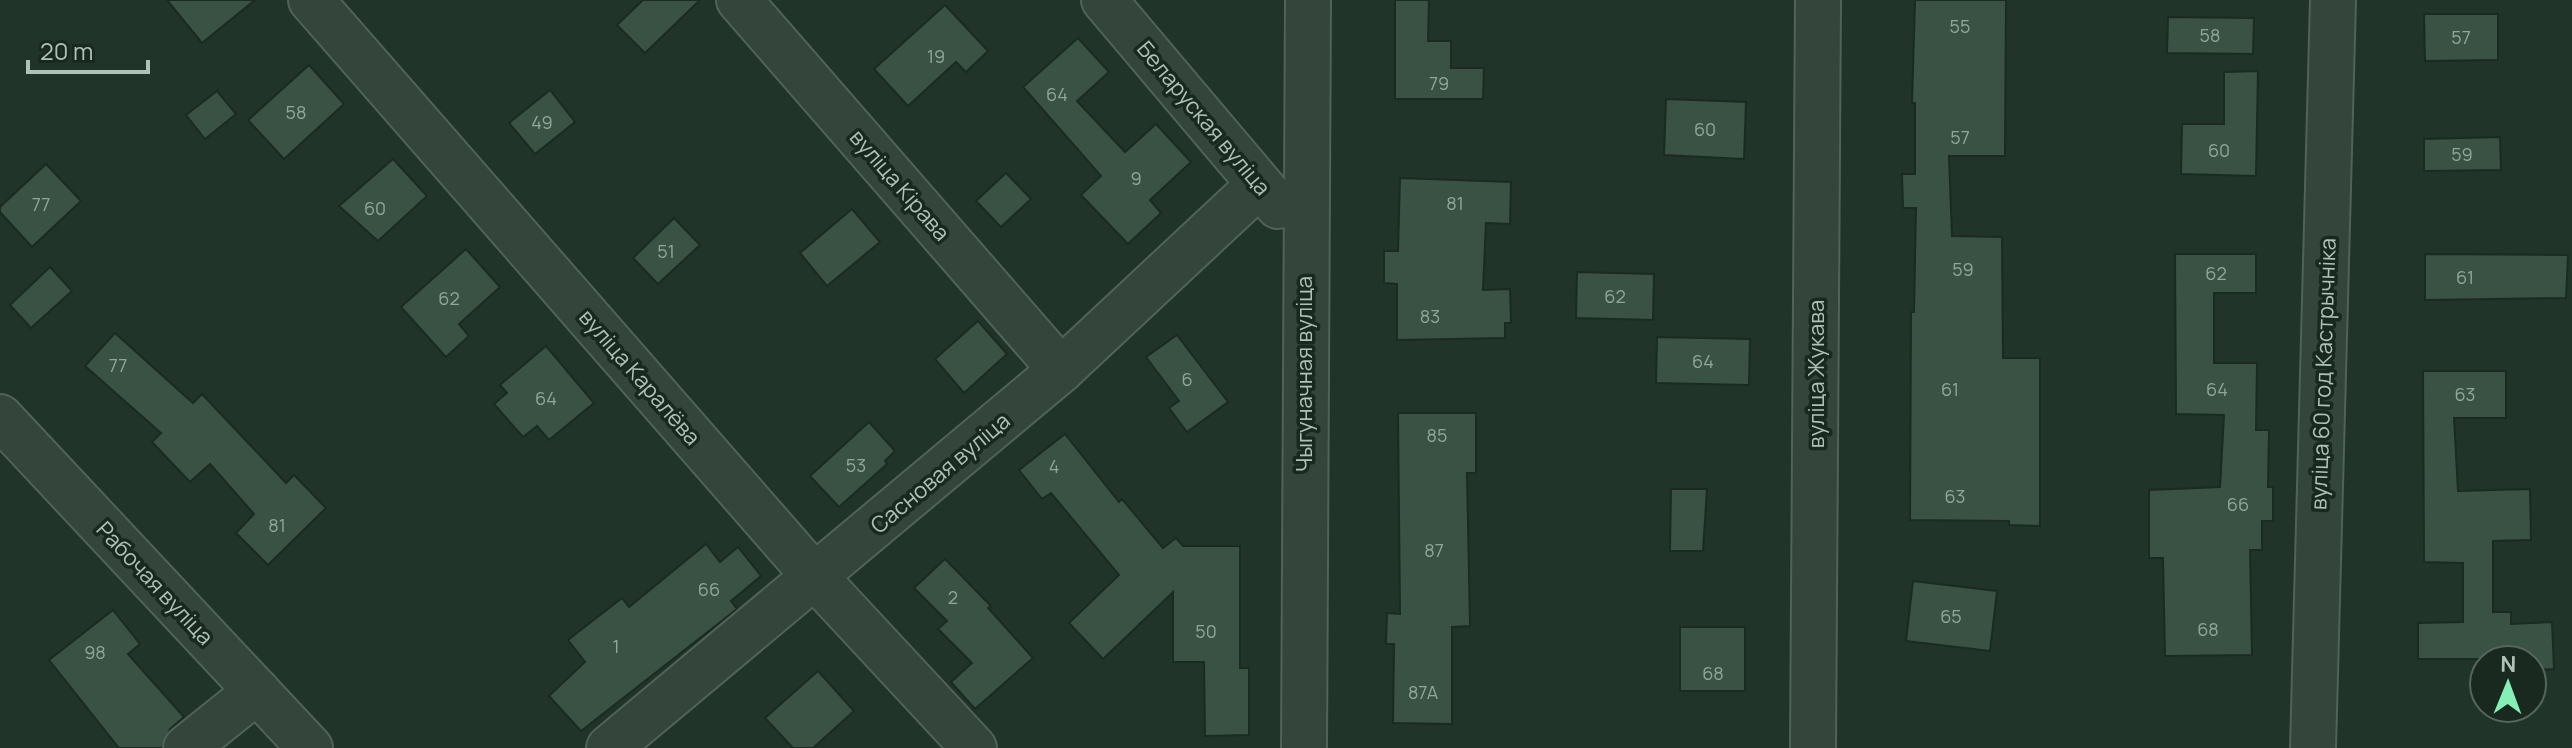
<svg xmlns="http://www.w3.org/2000/svg" width="2572" height="748" font-family="Manrope,sans-serif">
<rect width="100%" height="100%" fill="#203429"/>
<!-- building -->
<g fill="#3a5244" stroke="#1b2b22" stroke-width="2">
<path d="M167 0H255L202 43Z"/>
<path d="M643 0H700L645 53 617 25Z"/>
<path d="M1395 0H1429L1428 41H1451V68H1484L1483 99H1395Z"/>
<path d="M1915 0H2006L2005 156H1949L1952 236 2002 237 2003 358H2040V526L2009 525V521L1910 520 1911 312H1914L1916 208H1903L1902 174H1915V103H1912Z"/>
<path d="M945 5 988 51 966 72 956 62 908 106 874 69Z"/>
<path d="M2424 14H2498V60L2425 61Z"/>
<path d="M2168 17 2254 18 2253 54 2167 53Z"/>
<path d="M1078 38 1109 72 1077 101 1125 152 1156 124 1191 162 1150 200 1161 213 1128 244 1081 195 1101 176 1023 87Z"/>
<path d="M309 65 344 104 284 159 248 120Z"/>
<path d="M2258 71 2256 176 2181 174 2182 124H2224V72Z"/>
<path d="M550 90 575 122 535 154 509 123Z"/>
<path d="M217 91 236 114 205 139 186 115Z"/>
<path d="M1666 99 1746 102 1744 159 1664 155Z"/>
<path d="M2500 137 2501 170 2424 171V139Z"/>
<path d="M393 159 427 196 378 241 339 206Z"/>
<path d="M46 164 81 201 32 247 0 212V207Z"/>
<path d="M1006 173 1031 199 1001 227 976 201Z"/>
<path d="M1400 178 1511 182 1510 224 1486 223 1483 290 1510 289 1511 323H1505V338L1397 340V284L1384 283V251H1398Z"/>
<path d="M852 209 880 242 827 286 800 253Z"/>
<path d="M674 218 700 245 658 284 633 258Z"/>
<path d="M466 249 500 287 459 324 469 336 446 357 401 307Z"/>
<path d="M2175 254H2256V293H2214V363H2257L2256 430H2269L2268 487H2273V521H2262V550H2250L2252 655 2165 656 2163 558H2149V490L2220 487 2224 415 2176 414Z"/>
<path d="M2425 254 2568 255 2566 298 2425 300Z"/>
<path d="M50 267 72 291 31 328 10 305Z"/>
<path d="M1577 272 1654 274 1653 320 1576 318Z"/>
<path d="M978 321 1007 354 964 393 935 359Z"/>
<path d="M115 333 193 403 202 394 286 483 294 475 326 508 268 565 236 533 254 514 210 464 190 482 152 442 161 433 85 366Z"/>
<path d="M1177 335 1228 402 1187 432 1169 408 1179 401 1146 357Z"/>
<path d="M1657 337 1750 339 1749 385 1656 383Z"/>
<path d="M546 346 594 403 549 440 537 426 523 437 494 404 507 393 500 385Z"/>
<path d="M2423 371H2506V418H2454L2458 491 2530 489 2531 540 2493 541V612H2511V624L2552 622 2554 669 2532 670V660H2484V672H2478V659H2418V623L2463 622V563L2424 562Z"/>
<path d="M1398 413H1476V473H1467L1470 626 1452 627V724L1393 723 1394 644H1386L1387 613 1400 614Z"/>
<path d="M869 422 895 451 885 461 887 464 839 507 810 476Z"/>
<path d="M1065 434 1119 502 1122 499 1163 548 1176 538 1183 546H1240V668H1249V735L1205 736 1204 662H1173V592L1103 659 1069 623 1119 575 1051 493 1042 499 1019 470Z"/>
<path d="M1671 489H1707L1703 551H1670Z"/>
<path d="M706 544 720 562 738 547 761 576 731 601 737 609 581 731 549 696 585 662 568 640 622 598 629 607Z"/>
<path d="M945 559 991 606 988 608 1033 658 975 709 951 682 972 663 938 629 947 621 914 588Z"/>
<path d="M1913 581 1997 591 1990 651 1906 641Z"/>
<path d="M113 610 140 644 128 654 184 717 170 729 162 748H119L49 660Z"/>
<rect x="1680" y="627" width="65" height="64"/>
<path d="M818 671 854 711 813 748H793L765 718Z"/>
</g>
<g fill="none" stroke-linecap="round" stroke-linejoin="round">
<defs>
<g id="minor">
<path d="M311 0 816 578 974 748"/>
<path d="M739 0 1061 370"/>
<path d="M1104 0 1278 206"/>
<path d="M0 417 310 748"/>
<path d="M186 748 257 691"/>
<path d="M609 748 1061 370 1259 185"/>
<path d="M1304 748 1308 0"/>
<path d="M1813 748 1818 0"/>
<path d="M2313 748 2333 0"/>
</g>
</defs>
<!-- minor casing -->
<use href="#minor" stroke="#516359" stroke-width="48"/>
<!-- minor -->
<use href="#minor" stroke="#34453b" stroke-width="44"/>
</g>
<g text-anchor="middle" dominant-baseline="central" stroke-width="7" stroke-linejoin="round" paint-order="stroke">
<!-- number labels -->
<g font-size="18" fill="#91a69a">
<text x="1960" y="26">55</text>
<text x="2210" y="35">58</text>
<text x="2461" y="37">57</text>
<text x="936" y="56">19</text>
<text x="1439" y="83">79</text>
<text x="1057" y="94">64</text>
<text x="296" y="112">58</text>
<text x="542" y="122">49</text>
<text x="1705" y="129">60</text>
<text x="1960" y="137">57</text>
<text x="2219" y="150">60</text>
<text x="2462" y="154">59</text>
<text x="1136" y="178">9</text>
<text x="1455" y="203">81</text>
<text x="41" y="204">77</text>
<text x="375" y="208">60</text>
<text x="666" y="251">51</text>
<text x="1963" y="269">59</text>
<text x="2216" y="273">62</text>
<text x="2465" y="277">61</text>
<text x="1615" y="296">62</text>
<text x="449" y="298">62</text>
<text x="1430" y="316">83</text>
<text x="1703" y="361">64</text>
<text x="118" y="365">77</text>
<text x="1187" y="379">6</text>
<text x="1950" y="389">61</text>
<text x="2217" y="389">64</text>
<text x="2465" y="394">63</text>
<text x="546" y="398">64</text>
<text x="1437" y="435">85</text>
<text x="856" y="465">53</text>
<text x="1054" y="466">4</text>
<text x="1955" y="496">63</text>
<text x="2238" y="504">66</text>
<text x="277" y="525">81</text>
<text x="1434" y="550">87</text>
<text x="709" y="589">66</text>
<text x="953" y="597">2</text>
<text x="1951" y="616">65</text>
<text x="2208" y="629">68</text>
<text x="1206" y="631">50</text>
<text x="616" y="646">1</text>
<text x="95" y="652">98</text>
<text x="1713" y="673">68</text>
<text x="1423" y="692">87А</text>
</g>
<!-- street labels -->
<g font-size="22" fill="#aec2b7" stroke="#192920">
<text transform="translate(1204 118) rotate(50)">Беларуская вуліца</text>
<text transform="translate(900 185) rotate(49)">вуліца Кірава</text>
<text transform="translate(1304 374) rotate(-90)">Чыгуначная вуліца</text>
<text transform="translate(1816 374) rotate(-90)">вуліца Жукава</text>
<text transform="translate(2323 374) rotate(-88)">вуліца 60 год Кастрычніка</text>
<text transform="translate(640 377) rotate(49)">вуліца Каралёва</text>
<text transform="translate(940 473) rotate(-40)">Сасновая вуліца</text>
<text transform="translate(155 583) rotate(47)">Рабочая вуліца</text>
</g>
</g>
<!-- north arrow -->
<g transform="translate(2508 684) rotate(1)"><circle r="38" fill="#192920" stroke="#55665c" stroke-width="2"/>
<path d="M0-6L14 30L0 20L-14 30Z" fill="#85f0b6"/>
<text y="-12" font-size="22" font-weight="bold" text-anchor="middle" fill="#aec2b7">N</text>
</g>
<!-- scale -->
<path d="M28 60v12h120v-12" fill="none" stroke="#aec2b7" stroke-width="4"/>
<text x="40" y="60" font-size="24" fill="#aec2b7" stroke="#192920" stroke-width="6" paint-order="stroke">20 m</text>
</svg>
